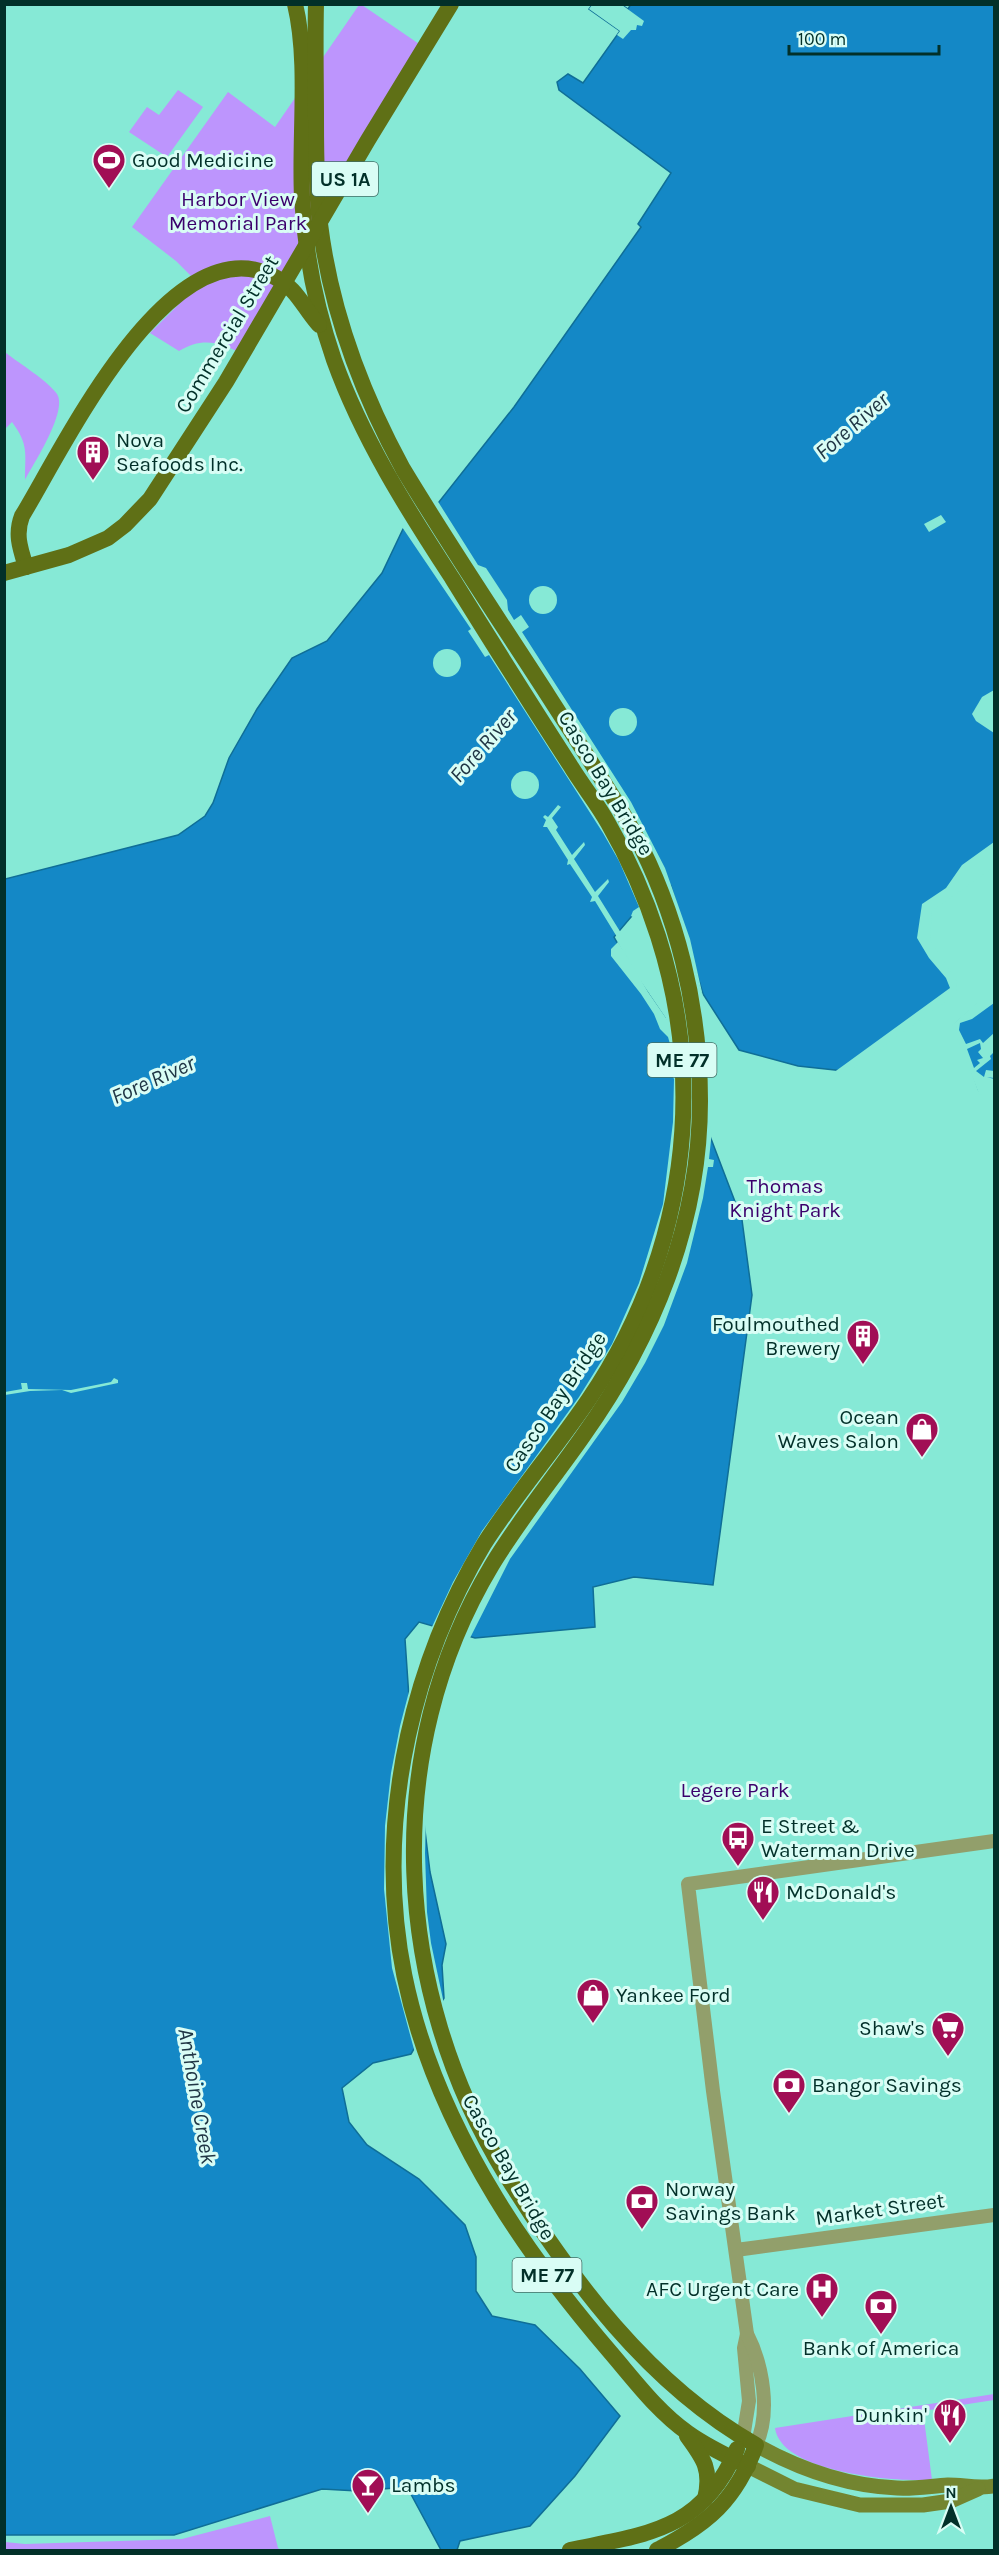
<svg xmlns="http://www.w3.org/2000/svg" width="999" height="2555" font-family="Karla,sans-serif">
<rect width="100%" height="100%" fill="#86e9d6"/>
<!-- green -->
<g fill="#bd95fd">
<path d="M359 5H362L425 48 242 354C220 342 202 337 179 351L150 333 199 284 176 261 132 227 228 92 275 127Z"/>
<path d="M178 90 203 107 167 157 129 132 147 107 159 115Z"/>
<path d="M6 353C20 364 47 380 57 394 68 411 34 463 25 480 25 453 29 445 12 422L5 429Z"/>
<path d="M994 2394V2400L923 2411 932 2480C896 2482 781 2473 775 2428Z"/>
<path d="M270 2516 278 2548 281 2550H5V2542L25 2544 182 2539Z"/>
</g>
<!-- water -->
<g fill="#1488c6" stroke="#0f6e97" stroke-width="1.5">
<path d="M631 4 994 5V863L929 909 927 941 954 988 844 1071 798 1066 739 1050 703 994 671 886 631 917 614 937 635 974 665 1018 742 1220 752 1295 713 1585 634 1577 593 1587 595 1627 475 1638 419 1622 405 1639 409 1698 430 1872 446 1944 442 1965 444 1998 411 2054 373 2063 342 2088 349 2122 367 2145 419 2179 465 2225 476 2257V2291L492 2316 535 2325 580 2369 620 2416 575 2476 530 2526 460 2541 457 2550H441L407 2487 358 2491 322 2489 174 2535H5V879L178 835 205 816 213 803 229 758 257 709 292 658 327 641 382 573 403 529 439 502 514 407 641 227 638 224 671 173 559 90 557 82 568 74 583 83 620 31 589 9 592 5H622L628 9Z"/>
<path d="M994 990V1092L979 1091 955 1024Z"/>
</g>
<!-- pier -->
<g fill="#86e9d6" fill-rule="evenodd">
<path d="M592 5H622L644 21 642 26 637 25 636 30H631L623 39 617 35 620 31 589 9Z"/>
<path d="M437 500 478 565 486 568 507 600 508 610 514 620 521 615 529 627 522 632 631 802 665 868 690 939 704 1001 670 891 636 919 631 916 633 911 639 907 619 861 603 833 489 655 485 657 468 631 471 629 402 527Z"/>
<path d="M941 515 946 522 929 532 924 524Z"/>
<circle cx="543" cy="600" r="14"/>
<circle cx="447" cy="663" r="14"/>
<path d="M994 690V733L976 721 972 714 982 697Z"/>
<circle cx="623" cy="722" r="14"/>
<circle cx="525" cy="785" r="14"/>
<path d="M558 805 561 807 552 818 558 827 556 830 572 855 584 842 585 845 574 859 595 892 608 879 609 882 598 896 621 933 617 937 595 901 590 902 592 897 570 864 567 865 568 860 547 827H543L546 820 543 817 545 815 548 817Z"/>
<path d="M994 842V867L932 911 930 940 956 980 957 990 952 997 847 1073H833L950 988 946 978 929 958 917 938 922 904 946 888 962 865Z"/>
<path d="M618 942 623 950 626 949 625 953 648 992 668 1021V1017L712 1131 709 1159 714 1160 713 1167H708L703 1198 687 1263 664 1325 645 1363 622 1402 510 1559 469 1640 431 1629 453 1582 482 1531 579 1397 612 1344 639 1283 663 1204 673 1122 674 1079 666 1064 670 1044 668 1037 660 1029 654 1014 641 994 611 956V949Z"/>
<path d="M994 987V1003L972 1019 960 1023 959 1030 966 1044 980 1039 983 1043 994 1033V1052L990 1056 991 1059 976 1071 984 1077 986 1070 994 1071V1078L987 1077 994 1079V1095L979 1094 952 1025ZM980 1043 981 1049 978 1052 983 1058 977 1060 980 1063 974 1068 967 1049Z"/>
<path d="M114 1378 118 1380V1383L71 1393 62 1390 30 1391 5 1395V1392L22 1389 21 1383H27L28 1389 71 1390 111 1382Z"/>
<path d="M411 1684 426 1818 425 1853 427 1912 431 1943 444 2004 415 2053 392 1968 384 1889 385 1826 391 1773 400 1726Z"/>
</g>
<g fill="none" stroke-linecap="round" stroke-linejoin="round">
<!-- tertiary -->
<g stroke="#929f6b" stroke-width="14">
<path d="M736 2250 994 2215"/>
<path d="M743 2438 749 2401 744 2348 747 2334"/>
<path d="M756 2445C771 2413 763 2365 747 2334L713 2091 688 1884 994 1841"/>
</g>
<!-- secondary -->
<g stroke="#738530" stroke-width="15">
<path d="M756 2445C799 2469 847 2486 897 2488 915 2489 931 2486 948 2485 964 2485 978 2489 994 2486"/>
<path d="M748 2466 794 2489 860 2505H923L951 2501 978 2489"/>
</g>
<!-- primary -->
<g stroke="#5f7016" stroke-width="16">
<path d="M295 4C309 62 299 137 302 197 305 252 316 308 334 360 362 438 407 509 452 578 491 641 530 703 570 765 582 785 597 803 608 823 649 894 676 976 682 1058 691 1179 657 1299 589 1399 556 1448 516 1494 484 1544 448 1604 423 1667 408 1736 371 1907 406 2050 496 2198 530 2254 569 2304 611 2353 635 2381 657 2411 688 2433 706 2446 727 2456 748 2466"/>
<path d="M316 4C315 43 316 81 316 119 316 154 316 189 320 224 331 312 361 392 403 469 450 547 500 621 549 697 577 741 607 785 633 831 677 913 700 1007 700 1101 700 1223 653 1338 583 1436 553 1479 519 1520 492 1565 379 1753 393 1991 506 2175 571 2279 648 2384 756 2445 736 2500 708 2524 657 2550"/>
<path d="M26 567C20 548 15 534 22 516 63 449 169 224 273 276 298 289 302 306 319 325"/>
<path d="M4 573 69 555 108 538 125 525 150 499 226 382 368 140 451 4"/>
<path d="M687 2436C704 2459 712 2470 705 2499"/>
<path d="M570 2550C647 2534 702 2531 737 2449"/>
</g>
</g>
<!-- icons -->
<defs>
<symbol id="stadium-pin" viewBox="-11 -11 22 30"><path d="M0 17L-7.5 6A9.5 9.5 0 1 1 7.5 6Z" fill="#a10e55" stroke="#d9fdf5"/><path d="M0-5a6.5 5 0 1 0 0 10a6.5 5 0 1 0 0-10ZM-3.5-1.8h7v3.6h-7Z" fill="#fff"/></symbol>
<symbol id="building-pin" viewBox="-11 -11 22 30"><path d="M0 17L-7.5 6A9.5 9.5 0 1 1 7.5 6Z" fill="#a10e55" stroke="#d9fdf5"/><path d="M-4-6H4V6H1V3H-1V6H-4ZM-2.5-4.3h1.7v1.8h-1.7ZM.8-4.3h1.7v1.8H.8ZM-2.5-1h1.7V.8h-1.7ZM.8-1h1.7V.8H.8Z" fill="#fff"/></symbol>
<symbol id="shop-pin" viewBox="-11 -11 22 30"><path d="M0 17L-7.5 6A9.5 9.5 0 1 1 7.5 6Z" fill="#a10e55" stroke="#d9fdf5"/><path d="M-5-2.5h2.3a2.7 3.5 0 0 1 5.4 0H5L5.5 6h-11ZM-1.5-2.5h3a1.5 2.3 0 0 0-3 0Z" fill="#fff"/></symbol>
<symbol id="bus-pin" viewBox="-11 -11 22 30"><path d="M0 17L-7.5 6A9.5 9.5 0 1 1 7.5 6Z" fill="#a10e55" stroke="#d9fdf5"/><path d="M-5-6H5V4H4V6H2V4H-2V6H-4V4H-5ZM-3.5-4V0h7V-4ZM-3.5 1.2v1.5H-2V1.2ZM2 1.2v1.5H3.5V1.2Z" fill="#fff"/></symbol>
<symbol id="restaurant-pin" viewBox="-11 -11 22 30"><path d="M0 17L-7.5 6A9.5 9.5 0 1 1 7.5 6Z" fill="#a10e55" stroke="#d9fdf5"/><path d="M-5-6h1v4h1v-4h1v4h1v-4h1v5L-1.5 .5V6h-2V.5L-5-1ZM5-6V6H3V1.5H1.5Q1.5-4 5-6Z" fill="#fff"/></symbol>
<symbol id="supermarket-pin" viewBox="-11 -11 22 30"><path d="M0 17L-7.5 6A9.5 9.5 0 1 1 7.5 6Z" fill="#a10e55" stroke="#d9fdf5"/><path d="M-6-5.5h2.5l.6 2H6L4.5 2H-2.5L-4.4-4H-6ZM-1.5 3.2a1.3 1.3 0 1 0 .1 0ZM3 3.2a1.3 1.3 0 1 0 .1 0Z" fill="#fff"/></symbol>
<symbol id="bank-pin" viewBox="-11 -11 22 30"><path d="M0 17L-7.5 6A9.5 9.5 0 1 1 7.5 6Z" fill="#a10e55" stroke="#d9fdf5"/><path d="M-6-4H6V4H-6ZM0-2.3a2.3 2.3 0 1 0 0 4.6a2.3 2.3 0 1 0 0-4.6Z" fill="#fff"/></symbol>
<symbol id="hospital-pin" viewBox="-11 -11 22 30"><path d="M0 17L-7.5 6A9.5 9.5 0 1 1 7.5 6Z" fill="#a10e55" stroke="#d9fdf5"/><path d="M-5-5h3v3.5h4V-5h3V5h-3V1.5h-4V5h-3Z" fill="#fff"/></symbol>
<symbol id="bar-pin" viewBox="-11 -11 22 30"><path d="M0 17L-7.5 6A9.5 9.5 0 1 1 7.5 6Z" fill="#a10e55" stroke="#d9fdf5"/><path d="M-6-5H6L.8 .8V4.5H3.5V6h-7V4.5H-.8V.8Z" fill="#fff"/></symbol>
</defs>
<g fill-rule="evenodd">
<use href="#stadium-pin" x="90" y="141" width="38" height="52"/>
<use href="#building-pin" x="74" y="433" width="38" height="52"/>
<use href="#building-pin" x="844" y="1317" width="38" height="52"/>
<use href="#shop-pin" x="903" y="1410" width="38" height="52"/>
<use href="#bus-pin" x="719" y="1819" width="38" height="52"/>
<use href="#restaurant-pin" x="744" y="1873" width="38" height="52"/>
<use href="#shop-pin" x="574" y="1976" width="38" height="52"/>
<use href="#supermarket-pin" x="929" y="2009" width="38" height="52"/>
<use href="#bank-pin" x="770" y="2066" width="38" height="52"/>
<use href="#bank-pin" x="623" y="2182" width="38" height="52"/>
<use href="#hospital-pin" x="803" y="2270" width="38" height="52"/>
<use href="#bank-pin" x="862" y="2287" width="38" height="52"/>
<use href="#restaurant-pin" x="931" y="2396" width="38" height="52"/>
<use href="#bar-pin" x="349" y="2466" width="38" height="52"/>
</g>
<g text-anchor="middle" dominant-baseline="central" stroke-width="6" stroke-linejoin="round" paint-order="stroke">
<!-- shield labels -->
<g fill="#d9fdf5" stroke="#426e66" stroke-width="1.5">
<rect x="312" y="162" width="66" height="34" rx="4.5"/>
<rect x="647.5" y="1043" width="69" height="34" rx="4.5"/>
<rect x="512.5" y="2258" width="69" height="34" rx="4.5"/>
</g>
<g font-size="20" font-weight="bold" fill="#023029">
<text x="345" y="179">US 1A</text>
<text x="682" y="1060">ME 77</text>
<text x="547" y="2275">ME 77</text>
</g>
<!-- poi labels -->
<g font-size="21" fill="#023029" stroke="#d9fdf5" text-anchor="start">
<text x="132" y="160">Good Medicine</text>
<text x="116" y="440">Nova<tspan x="116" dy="24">Seafoods Inc.</tspan></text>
<text x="840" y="1324" text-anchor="end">Foulmouthed<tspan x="840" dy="24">Brewery</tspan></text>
<text x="899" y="1417" text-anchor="end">Ocean<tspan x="899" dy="24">Waves Salon</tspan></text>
<text x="761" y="1826">E Street &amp;<tspan x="761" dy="24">Waterman Drive</tspan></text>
<text x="786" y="1892">McDonald's</text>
<text x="616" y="1995">Yankee Ford</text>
<text x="925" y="2028" text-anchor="end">Shaw's</text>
<text x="812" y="2085">Bangor Savings</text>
<text x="665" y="2189">Norway<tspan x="665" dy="24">Savings Bank</tspan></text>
<text x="799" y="2289" text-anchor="end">AFC Urgent Care</text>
<text x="881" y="2348" text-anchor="middle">Bank of America</text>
<text x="927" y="2415" text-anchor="end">Dunkin'</text>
<text x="391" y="2485">Lambs</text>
</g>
<!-- park labels -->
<g font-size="21" fill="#3b006c" stroke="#d9fdf5">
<text x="238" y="199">Harbor View<tspan x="238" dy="24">Memorial Park</tspan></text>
<text x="785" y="1186">Thomas<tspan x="785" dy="24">Knight Park</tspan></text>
<text x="735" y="1790">Legere Park</text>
</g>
<!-- street labels -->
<g font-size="21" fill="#023029" stroke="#d9fdf5">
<text transform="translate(227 334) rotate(-59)">Commercial Street</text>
<text transform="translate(606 783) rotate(59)">Casco Bay Bridge</text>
<text transform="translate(555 1402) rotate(-56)">Casco Bay Bridge</text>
<text transform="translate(509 2167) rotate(60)">Casco Bay Bridge</text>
<text transform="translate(880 2209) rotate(-8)">Market Street</text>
</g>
<!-- water labels -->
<g font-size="22" font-style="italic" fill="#203645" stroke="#d9fdf5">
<text transform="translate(852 426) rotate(-41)">Fore River</text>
<text transform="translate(483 746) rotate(-49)">Fore River</text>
<text transform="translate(153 1080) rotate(-24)">Fore River</text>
<text transform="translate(197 2096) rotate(80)">Anthoine Creek</text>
</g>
</g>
<!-- border -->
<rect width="999" height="2555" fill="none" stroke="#023029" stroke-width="12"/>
<!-- north arrow -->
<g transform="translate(951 2507)" stroke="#d9fdf5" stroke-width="4.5" paint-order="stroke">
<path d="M0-4.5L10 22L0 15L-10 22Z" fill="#023029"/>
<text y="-9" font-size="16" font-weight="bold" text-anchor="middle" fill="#023029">N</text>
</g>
<!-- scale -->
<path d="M789 45v9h150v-9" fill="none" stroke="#023029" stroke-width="3"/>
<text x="798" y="45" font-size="18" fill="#023029" stroke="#d9fdf5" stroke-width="4.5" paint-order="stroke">100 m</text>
</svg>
